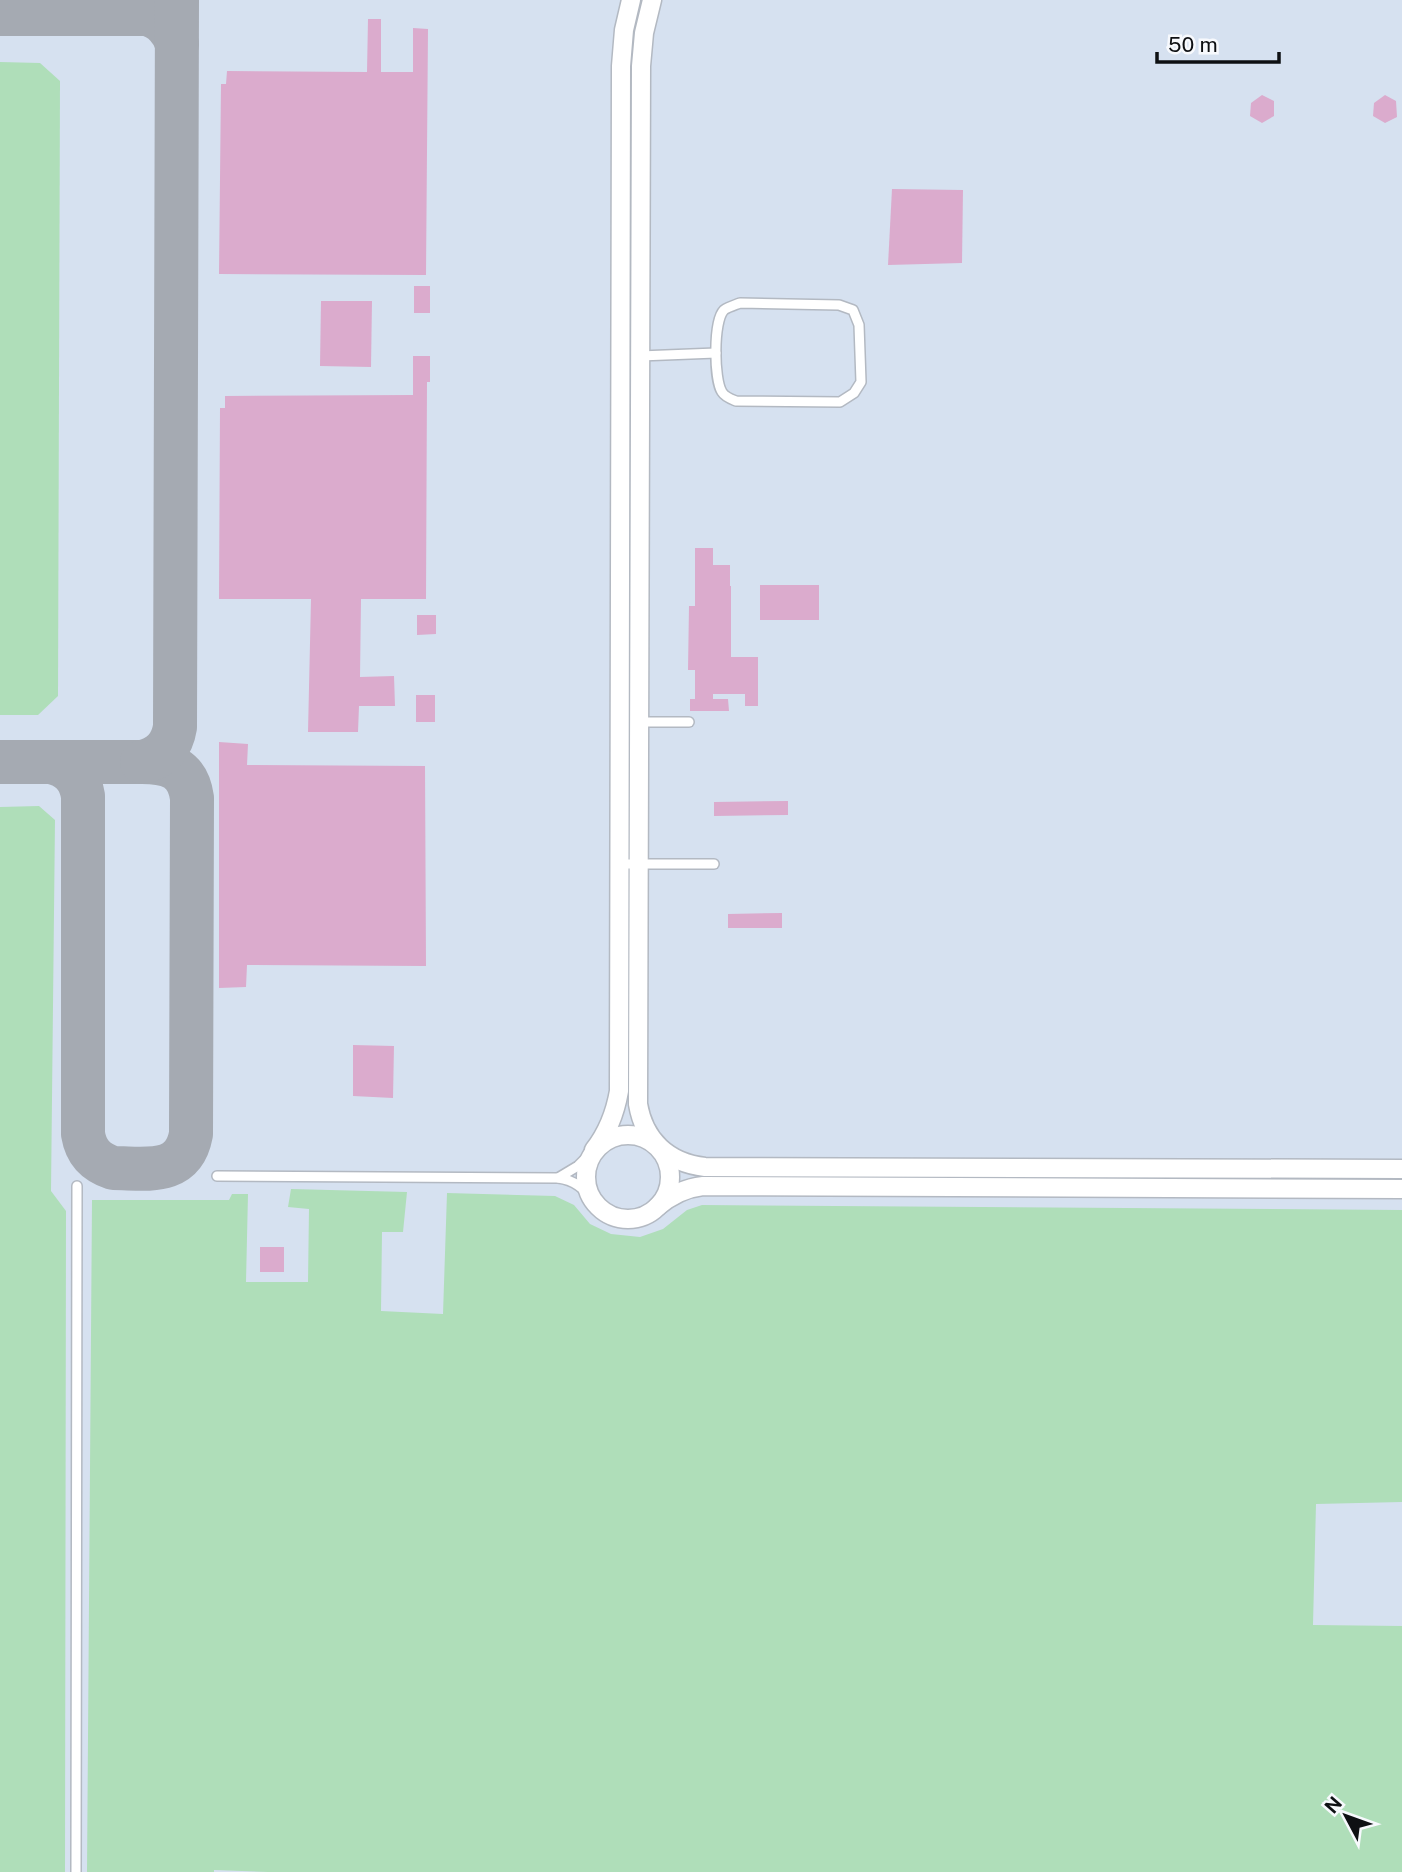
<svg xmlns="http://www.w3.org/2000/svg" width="1402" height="1872" font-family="'Public Sans',sans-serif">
<rect width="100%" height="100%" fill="#e6ecf6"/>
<!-- built -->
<rect fill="#d6e1f0" x="0" y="0" width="1402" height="1872"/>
<!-- green -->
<g fill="#afdeb9">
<path d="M0 62 40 63 60 81 58 696 38 715H0Z"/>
<path d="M39 806 55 820 51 1191 66 1211 65 1872H0V807Z"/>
<path d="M291 1189 407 1192 403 1232H382L381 1311 443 1314 447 1193 555 1196 574 1205 590 1224 611 1234 640 1237 663 1229 687 1210 702 1205 1402 1210V1502L1316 1504 1313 1625 1402 1626V1872H268L214 1870V1872H87L92 1200H229L232 1194H248L246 1282H308L309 1209 288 1207Z"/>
</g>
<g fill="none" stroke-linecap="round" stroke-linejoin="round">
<!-- taxiway -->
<g stroke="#a5aab2" stroke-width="44">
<path d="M0 14H147C162 19 172 28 177 44"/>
<path d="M0 762H142C169 762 188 768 192 798L191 1134C183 1177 146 1168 113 1168 95 1162 86 1152 83 1134V796C80 777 69 766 51 762"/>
<path d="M142 762C161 758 172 746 175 727L177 0"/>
</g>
</g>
<!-- building -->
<g fill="#dbabcd">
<path d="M368 19H381V72H413V28L428 29 426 275 219 274 221 84H226L227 71 367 72Z"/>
<path d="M1262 95 1274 101V116L1262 123 1250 116 1251 103Z"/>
<path d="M1385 95 1396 101 1397 117 1385 123 1373 116 1374 103Z"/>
<path d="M892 189 963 190 962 263 888 265Z"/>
<rect x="414" y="286" width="16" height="27"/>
<path d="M321 301H372L371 367 320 366Z"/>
<path d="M413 356H430V382H427L426 599H361L360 677 394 676 395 706H359L358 732H308L311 599H219L220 408H225V396L413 395Z"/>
<path d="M695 548H713V565H730V586H731V657H758V706H745V694H713V699H728L729 711H690V699H695V670H688L689 606H695Z"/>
<rect x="760" y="585" width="59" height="35"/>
<path d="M417 615H436V634L417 635Z"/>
<rect x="416" y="695" width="19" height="27"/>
<path d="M219 742 248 744 247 765 425 766 426 966 247 965 246 987 219 988Z"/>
<path d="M788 801V815L714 816V802Z"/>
<path d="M782 913V928H728V914Z"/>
<path d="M353 1045 394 1046 393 1098 353 1096Z"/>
<rect x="260" y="1247" width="24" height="25"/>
</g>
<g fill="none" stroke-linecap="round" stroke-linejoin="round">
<defs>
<g id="lane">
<path d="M740 303 839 305 853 310 859 325 861 382 854 393 840 402 736 401C731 399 725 397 722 392 714 380 713 321 724 310 728 307 735 305 740 303Z"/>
<path d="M640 356 716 353"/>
<path d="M639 722H689"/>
<path d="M619 864H714"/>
<path d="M217 1176 558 1178C574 1180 585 1188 593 1202"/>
<path d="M558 1178 578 1166 594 1150"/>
<path d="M76 1872 77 1186"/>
</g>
<g id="street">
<path d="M652 0 644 33 641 66 638 1104C644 1140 668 1163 705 1167L1402 1169"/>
<circle cx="628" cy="1177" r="42"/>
<path d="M594 1150C608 1132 615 1114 619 1091L621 66 624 30 631 0"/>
<path d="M657 1207C671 1195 685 1188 703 1186L1402 1189"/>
</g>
</defs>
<!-- lane casing -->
<use href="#lane" stroke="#b3b9c2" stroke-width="12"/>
<!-- street casing -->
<use href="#street" stroke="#b3b9c2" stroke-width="21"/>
<!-- lane -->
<use href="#lane" stroke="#fff" stroke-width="9"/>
<!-- street -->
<use href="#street" stroke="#fff" stroke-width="18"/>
</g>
<!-- north arrow -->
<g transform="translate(1346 1816) rotate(311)" stroke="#f7f9fd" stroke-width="5" paint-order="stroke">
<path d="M0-5L12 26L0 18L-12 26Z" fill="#0e1013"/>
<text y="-10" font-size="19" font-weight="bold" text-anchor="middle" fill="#0e1013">N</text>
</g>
<!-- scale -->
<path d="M1157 52v10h122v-10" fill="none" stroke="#0e1013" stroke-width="3.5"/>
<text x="1168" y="52" font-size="21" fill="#0e1013" stroke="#f7f9fd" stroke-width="5" paint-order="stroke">50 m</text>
</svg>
